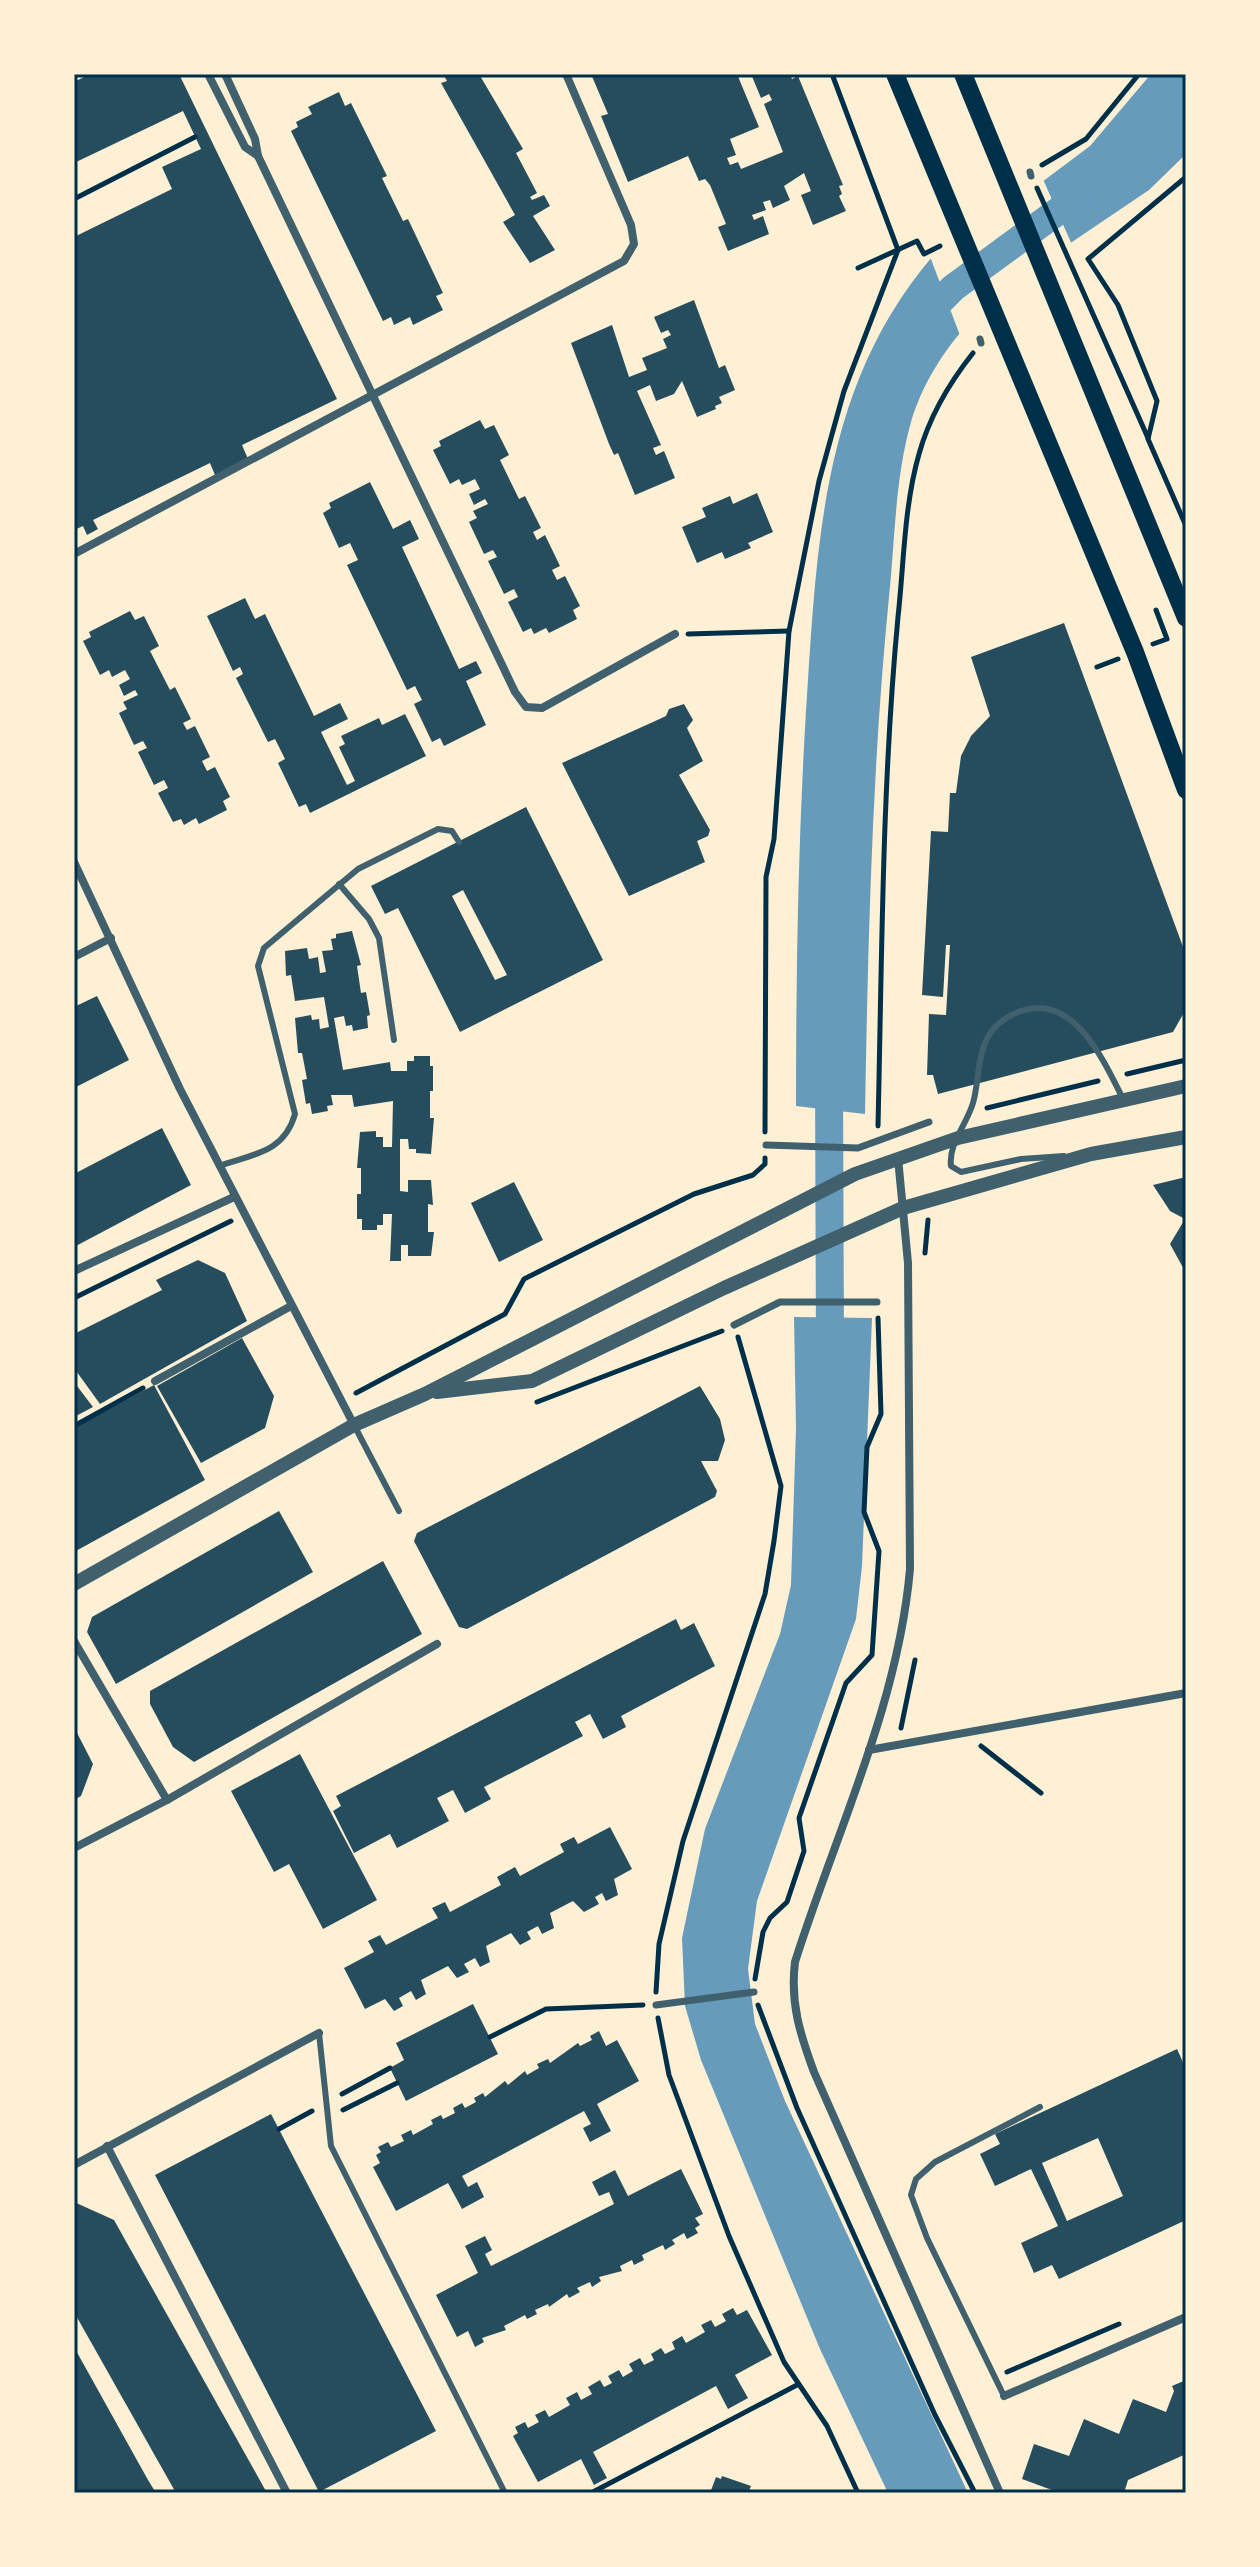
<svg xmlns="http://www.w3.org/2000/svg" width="1260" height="2567" font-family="'Zilla Slab',serif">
<rect width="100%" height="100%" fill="#fdf0d5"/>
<!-- water -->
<g fill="#669bbc">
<path d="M1151 74H1186V154L1149 190 1069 244 1042 182 1090 146Z"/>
<path d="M939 249 969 323C943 351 922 385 911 422 895 478 895 540 889 597 872 769 868 941 865 1114L796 1106C796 974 798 843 806 711 817 544 821 381 939 249Z"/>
<path d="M794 1317 872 1318 862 1566 856 1619 757 1901 748 1969 755 2024 785 2101 968 2493H888L820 2349 701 2060 685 2006 682 1938 705 1829 780 1634 791 1585 796 1428Z"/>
</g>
<!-- pier -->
<g fill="#fdf0d5">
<path d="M1042 177 1073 247 1071 248 1066 246 1038 183Z"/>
<path d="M941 245 972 322 961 338 929 254Z"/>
</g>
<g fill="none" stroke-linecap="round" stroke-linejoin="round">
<!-- canal -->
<g stroke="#669bbc" stroke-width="28">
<path d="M927 314 953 288 1087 190"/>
<path d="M829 1072 830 1355"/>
</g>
</g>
<!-- building -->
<g fill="#264d5e" fill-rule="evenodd">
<path d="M90 74H179L337 399 242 445 248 459 215 475 210 463 93 520 98 529 87 535 83 526 74 530V237L172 189 162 167 201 149 183 111 74 163V82Z"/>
<path d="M443 74H479L523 149 516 153 537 193 530 197 532 200 544 195 550 206 533 216 555 250 530 263 503 222 515 215 441 83 447 81Z"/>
<path d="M591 74H737L759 127 730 139 736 155 727 158 730 165 738 162 741 169 783 152 764 104 772 100 769 94 761 98 751 74H790L792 79 798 76 843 185 839 186 842 194 839 196 846 211 813 225 801 195 811 191 804 173 784 186 790 200 773 208 770 200 763 202 766 210 752 215 754 220 763 216 769 234 728 251 718 227 726 224 710 185 705 179 699 181 688 156 628 182 601 116 608 114Z"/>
<path d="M339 92 345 106 351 103 387 176 382 178 403 221 408 219 443 293 436 296 443 310 413 325 410 317 394 325 391 317 383 321 291 131 298 127 296 122 312 114 308 107Z"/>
<path d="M694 300 719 368 725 365 735 390 719 397 722 403 715 406 716 409 697 417 682 381 674 394 656 401 650 385 637 391 661 445 653 448 656 455 664 451 675 478 635 495 618 453 614 455 609 444 571 343 612 325 629 377 647 370 642 358 667 348 663 339 671 335 668 330 661 333 654 317Z"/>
<path d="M480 420 485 429 494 425 509 455 500 460 519 499 525 496 541 528 533 532 537 540 545 535 560 566 552 570 557 580 565 576 580 606 573 610 577 619 549 633 546 628 534 634 531 628 523 632 508 602 518 597 514 589 504 594 488 561 497 557 493 550 484 554 469 522 477 518 473 511 488 504 485 499 474 505 469 494 480 489 475 479 462 485 459 479 450 484 433 450 441 446 439 441Z"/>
<path d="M370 482 393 529 410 520 419 539 402 547 459 669 476 661 482 673 466 681 486 725 444 746 440 738 432 742 414 704 422 700 415 686 407 690 347 565 358 560 350 543 339 548 323 513 331 508 329 503Z"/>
<path d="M757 493 773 532 748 543 751 548 725 559 722 552 697 563 682 527 706 517 702 508 730 496 733 504Z"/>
<path d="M245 598 255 619 265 614 314 716 340 703 348 719 321 732 347 785 355 781 339 747 345 744 341 736 379 718 382 725 405 714 426 756 310 813 306 804 299 807 278 763 285 759 275 739 268 742 236 678 243 674 240 667 233 671 207 616Z"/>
<path d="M130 611 135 620 144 616 159 646 150 651 170 690 175 687 191 719 183 723 187 730 195 726 210 757 202 761 207 771 215 767 230 797 223 801 227 810 199 824 196 818 184 825 181 819 173 822 158 793 168 788 164 780 154 785 138 752 147 748 143 741 134 745 119 713 127 709 123 702 138 695 135 690 124 696 119 685 130 679 125 670 112 677 109 670 100 675 83 641 91 637 89 632Z"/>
<path d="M1064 623 1186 955V1009L1173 1032 938 1094 933 1075H927L929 1014 946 1015 950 945H946L943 997 922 995 931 831 948 832 950 793H956L961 756 971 736 990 716 971 657Z"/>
<path d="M684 704 693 720 687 728 703 761 679 775 710 830 708 836 697 841 705 862 629 896 562 763 653 722 666 716 669 709Z"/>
<path d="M526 807 603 960 460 1032 398 908 385 914 371 886ZM463 890 507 975 495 980 452 896Z"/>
<path d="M352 931 361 965 357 966 361 993 366 992 370 1015 367 1016 368 1028 353 1031 352 1025 346 1026 344 1016 334 1018 343 1070 390 1062 391 1071H407V1061H414V1056H430V1066H433V1091H430V1118H434L431 1154 416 1153V1149H409L408 1139H400V1191L408 1192V1180H431L433 1205 428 1204V1232H434L431 1256H408V1245H401V1261H390L392 1214H383V1225H377V1230H362V1219H357V1194H361V1168H357L360 1132 376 1131V1137H383V1147H392L393 1101 354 1107 352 1095H331L333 1105 327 1106 328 1111 312 1114 310 1103 306 1104 302 1080 307 1079 302 1053H298L295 1018 311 1015 312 1020 319 1019 320 1029 329 1027 324 997 295 1001 291 975 286 976 285 951 307 948 309 959 318 957 320 973 326 972 322 951 333 950 331 939 336 938V934Z"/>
<path d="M97 996 129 1060 74 1088V1007Z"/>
<path d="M162 1128 191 1185 74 1247V1174Z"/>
<path d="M1186 1177V1273L1170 1244 1185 1219 1170 1211 1153 1185Z"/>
<path d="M514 1182 543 1240 499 1262 471 1203Z"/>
<path d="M198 1260 225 1273 247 1321 100 1404 74 1368V1334L162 1290 156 1280Z"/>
<path d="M242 1338 274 1396 265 1428 201 1463 157 1386Z"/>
<path d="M74 1382 93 1407 74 1417Z"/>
<path d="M154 1385 205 1480 74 1552V1428Z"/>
<path d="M700 1386 720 1419 725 1440 718 1461H701L717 1491 715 1497 467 1629 459 1627 414 1541 417 1533Z"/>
<path d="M279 1511 313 1572 116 1684 87 1632 92 1617Z"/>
<path d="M383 1561 422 1634 194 1762 173 1747 150 1704V1691Z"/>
<path d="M676 1619 681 1630 694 1623 715 1666 621 1716 626 1727 603 1739 590 1714 575 1722 583 1736 484 1787 491 1799 465 1813 453 1790 437 1798 449 1821 397 1848 390 1834 354 1853 333 1811 341 1806 336 1796Z"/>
<path d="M74 1727 93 1764 81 1796 74 1800Z"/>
<path d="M300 1754 377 1900 323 1929 289 1864 274 1872 231 1791Z"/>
<path d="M610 1827 632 1869 614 1879 618 1895 606 1901 602 1893 595 1897 599 1904 584 1912 573 1901 550 1913 554 1928 542 1934 538 1926 527 1932 531 1939 520 1945 511 1933 486 1946 490 1962 480 1967 475 1958 464 1964 469 1972 457 1978 448 1966 421 1980 426 1994 416 2000 411 1991 399 1998 403 2006 394 2011 385 1999 365 2009 344 1968 374 1952 368 1941 380 1935 386 1945 438 1918 432 1908 445 1902 450 1912 501 1885 497 1877 515 1867 520 1876 564 1852 560 1844 574 1837 578 1844Z"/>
<path d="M473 2004 498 2054 406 2101 390 2068 404 2060 396 2043Z"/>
<path d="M599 2031 606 2046 617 2040 639 2081 597 2104 611 2131 590 2142 583 2128 591 2124 584 2111 462 2176 468 2187 477 2182 484 2197 462 2209 448 2183 396 2211 373 2167 380 2163 376 2155 381 2152 378 2147 388 2142 391 2147 404 2141 401 2135 411 2130 413 2135 433 2124 431 2120 441 2115 443 2119 455 2113 453 2108 462 2103 465 2108 476 2102 474 2098 483 2093 485 2097 505 2081 508 2085 525 2071 527 2075 539 2068 537 2064 548 2059 550 2063 578 2043 580 2046 592 2040 590 2036Z"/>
<path d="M1177 2049 1186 2069V2220L1059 2279 1052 2265 1034 2273 1021 2243 1058 2226 1031 2169 995 2186 980 2154 1000 2144 995 2134ZM1098 2138 1123 2196 1067 2221 1042 2163Z"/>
<path d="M271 2114 436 2431 319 2492 155 2175Z"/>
<path d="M681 2169 703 2214 695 2218 700 2225 695 2228 698 2233 687 2239 684 2233 672 2240 675 2244 665 2250 663 2245 642 2255 644 2260 634 2265 632 2260 620 2266 622 2271 599 2277 601 2281 592 2287 590 2282 577 2288 580 2292 569 2298 567 2294 549 2307 548 2304 535 2310 537 2314 527 2319 525 2315 504 2326 506 2330 482 2338 484 2342 475 2347 468 2331 457 2337 436 2295 478 2273 465 2246 485 2236 492 2250 485 2254 491 2266 614 2204 609 2192 599 2196 592 2182 615 2170 628 2196Z"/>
<path d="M74 2202 114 2220 267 2493H176L74 2312Z"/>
<path d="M733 2308 737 2315 747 2310 772 2355 735 2375 748 2398 728 2409 716 2386 593 2452 607 2478 594 2485 581 2459 538 2482 513 2436 518 2433 515 2427 525 2422 528 2428 539 2422 535 2415 545 2410 549 2417 570 2405 566 2398 577 2392 581 2400 592 2394 588 2387 600 2380 604 2387 612 2383 608 2376 619 2370 623 2377 633 2371 629 2364 640 2358 644 2365 654 2360 651 2354 661 2348 665 2354 675 2349 672 2342 682 2336 686 2343 705 2332 701 2325 711 2320 715 2327 726 2321 722 2314Z"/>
<path d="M74 2347 148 2480 156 2493H74Z"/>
<path d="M1186 2380V2454L1128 2480 1124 2493H1060L1022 2479 1034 2444 1069 2456 1084 2419 1119 2434 1133 2399 1166 2412 1174 2391 1172 2386Z"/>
<path d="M722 2476 751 2486 748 2493H710L716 2477 721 2479Z"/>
</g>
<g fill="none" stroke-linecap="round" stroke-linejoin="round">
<!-- path -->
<g stroke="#003049" stroke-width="5">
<path d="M1042 165 1086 139 1139 74"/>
<path d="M1186 177 1088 259 1118 305 1157 401 1148 439 1186 526"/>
<path d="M1037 188 1148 438"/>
<path d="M74 199 195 137"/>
<path d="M858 268 917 241 924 254 940 246"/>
<path d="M688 634 789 631"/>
<path d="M1153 644 1167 639 1156 610"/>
<path d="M1097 667 1118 659"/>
<path d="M1127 1074 1186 1060"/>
<path d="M987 1108 1098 1081"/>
<path d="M878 1126C882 956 882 786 898 617 904 563 904 506 919 454 929 418 950 382 973 353"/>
<path d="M765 1132 766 877 774 839 789 631 819 481 844 391 898 250 832 74"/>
<path d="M925 1253 928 1220"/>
<path d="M74 1298 231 1221"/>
<path d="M356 1393 505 1314 524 1279 694 1194 753 1175 765 1164V1158"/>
<path d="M537 1402 722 1331"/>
<path d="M74 1426 143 1388"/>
<path d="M901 1728 915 1660"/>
<path d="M981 1746 1041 1793"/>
<path d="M755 1979 763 1932 770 1918 787 1902 804 1851 799 1818 846 1683 872 1655 879 1551 864 1512 867 1447 881 1414 878 1318"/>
<path d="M656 1992 659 1944 683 1841 765 1594 774 1541 781 1486 738 1337"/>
<path d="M758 2005 797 2108 935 2415 975 2493"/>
<path d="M658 2018 669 2075 729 2236 784 2362 827 2426 858 2493"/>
<path d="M490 2037 546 2009 643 2005"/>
<path d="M342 2094 390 2068"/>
<path d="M343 2110 397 2083"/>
<path d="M279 2129 312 2111"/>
<path d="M1007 2372 1119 2324"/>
<path d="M591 2493 797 2385"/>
</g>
<!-- service -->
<g stroke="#3f606c" stroke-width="6">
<path d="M339 884 369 919 379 938 394 1040"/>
<path d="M1064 1156 1021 1159 961 1172 951 1166C948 1144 967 1124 973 1103 979 1082 977 1057 988 1037 995 1024 1007 1016 1021 1011 1074 993 1104 1061 1123 1099"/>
<path d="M219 1166C253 1154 284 1153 295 1114L258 966 264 948 358 869 438 829 452 831 459 842"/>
<path d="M354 1425 399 1511"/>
<path d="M319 2033 331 2146 505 2493"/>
<path d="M1004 2396 927 2238 911 2195 916 2179 935 2162 1040 2107"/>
</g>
<!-- pedestrian -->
<g stroke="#3f606c" stroke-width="7">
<path d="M1030 172 1031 176"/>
<path d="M980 339 981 343"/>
<path d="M766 1145 858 1148 929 1122"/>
<path d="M734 1325 780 1302H877"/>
<path d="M656 2005 754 1992"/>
</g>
<!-- minor -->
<g stroke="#3f606c" stroke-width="8">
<path d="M208 74 245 147 258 156"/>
<path d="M225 74 255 139 258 156 515 692 526 707 542 708 675 634"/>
<path d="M74 554 624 261 634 244 631 225 566 74"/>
<path d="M74 862 180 1089 354 1425"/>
<path d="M74 957 111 938"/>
<path d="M898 1158 908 1263 910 1569C898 1706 836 1832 795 1962 790 2003 800 2034 814 2072L1000 2493"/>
<path d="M74 1271 234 1197"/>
<path d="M155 1381 291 1306"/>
<path d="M74 1641 167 1800"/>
<path d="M869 1750 1186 1693"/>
<path d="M74 1848 167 1800 437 1644"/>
<path d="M107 2146 287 2493"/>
<path d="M74 2165 319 2033"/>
<path d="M1004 2396 1186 2317"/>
</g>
<!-- tertiary -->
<g stroke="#3f606c" stroke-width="14">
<path d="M437 1392 532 1381 724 1288 903 1208 1091 1154 1186 1137"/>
<path d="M74 1584 354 1425 425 1394 855 1174 958 1138 1186 1086"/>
</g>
<!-- primary -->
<g stroke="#003049" stroke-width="18">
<path d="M895 74 1135 652 1186 790"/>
<path d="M963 74 1186 618"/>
</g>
</g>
<!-- border -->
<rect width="1260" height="2567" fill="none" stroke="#fdf0d5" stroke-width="152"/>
<rect x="76" y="76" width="1108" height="2415" fill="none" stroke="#003049" stroke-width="3"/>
</svg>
